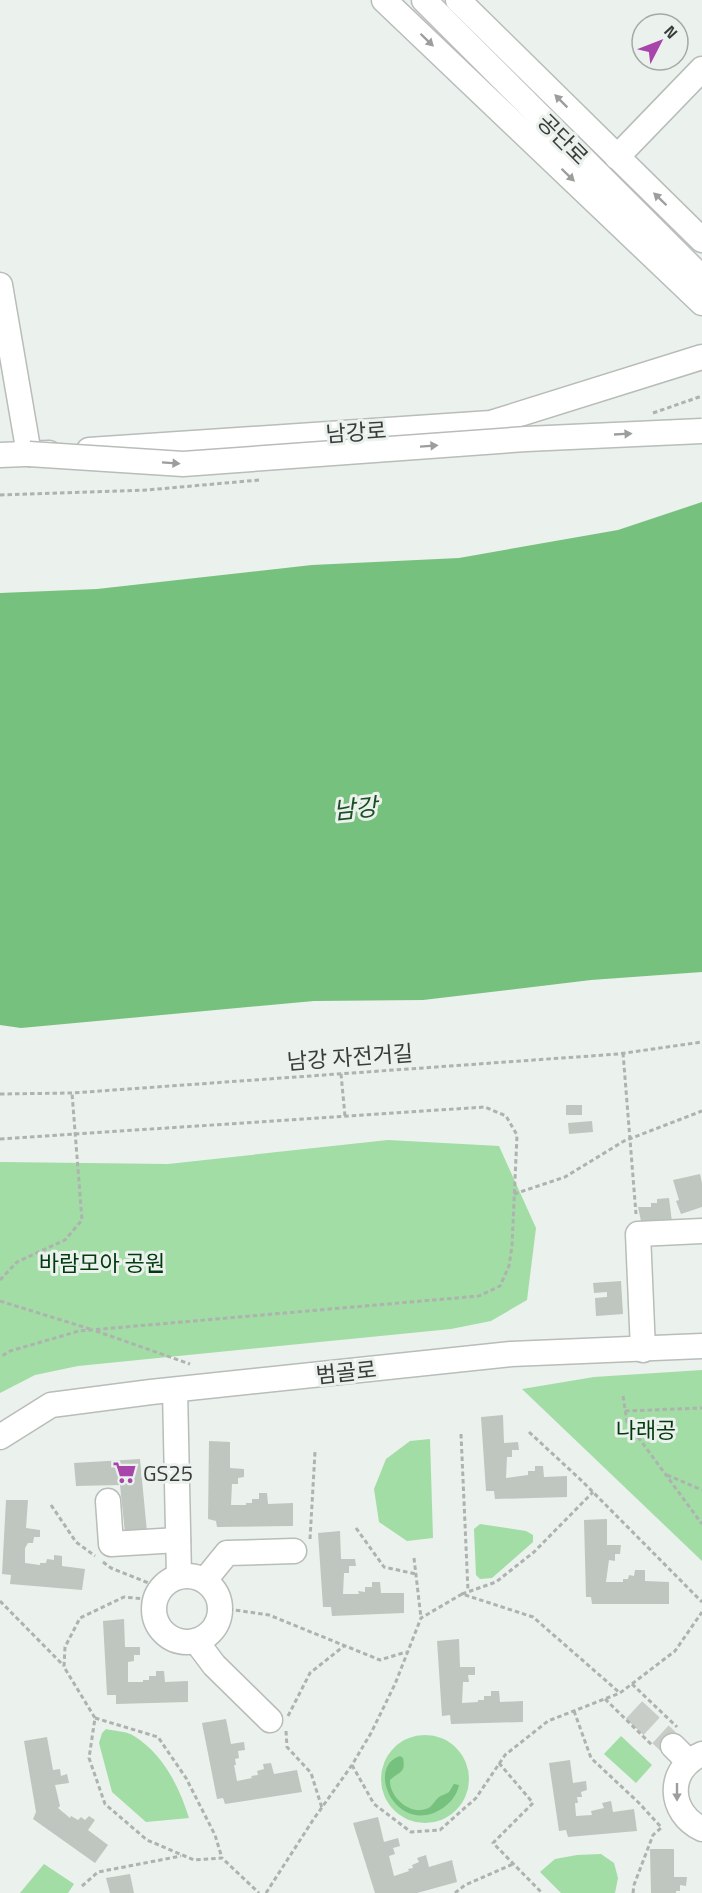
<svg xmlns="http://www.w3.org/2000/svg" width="702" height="1893" font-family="'Titillium Web','Noto Sans KR',sans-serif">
<rect width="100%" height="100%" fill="#ebf1ec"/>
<!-- green -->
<g fill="#a1dda5">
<path d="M388 1140 499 1146 536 1228 527 1300 491 1321 451 1329 78 1366 35 1375 0 1393V1162L168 1164Z"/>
<path d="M702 1370V1561L522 1389 594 1377Z"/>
<path d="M430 1439 433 1538 407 1541 379 1522 374 1489 386 1459 410 1441Z"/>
<path d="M480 1524 526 1531 533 1535V1542L492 1578 480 1579 476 1575 474 1529Z"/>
<path d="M106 1729C114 1731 126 1731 134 1736 163 1754 179 1786 189 1818L146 1822 112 1792 99 1743 102 1733Z"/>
<circle cx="425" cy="1779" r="44"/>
<path d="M621 1736 652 1765 636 1783 604 1754Z"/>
<path d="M601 1854 614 1863 618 1878 615 1893H561L540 1872 555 1859 577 1855Z"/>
<path d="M44 1864 74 1884 68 1893H20Z"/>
</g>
<!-- water -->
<g fill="#76c17d">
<path d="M702 502V972L591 980 423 1000 314 1001 21 1028 0 1025V593L97 589 312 565 459 558 618 530Z"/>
<path d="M400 1756 403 1758C406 1773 400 1771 390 1780 389 1796 409 1815 426 1809 432 1807 433 1803 437 1799 440 1795 445 1795 449 1792 450 1791 453 1785 454 1784L459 1785C457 1795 451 1802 443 1808 398 1838 364 1768 400 1756Z"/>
</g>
<!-- building -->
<g fill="#bfc5bf">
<rect x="566" y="1105" width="16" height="10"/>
<path d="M592 1121 593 1132 569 1134 568 1123Z"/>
<path d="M700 1174 702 1183V1207L681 1214 676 1201 679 1200 673 1180Z"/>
<path d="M669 1198 672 1222 651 1226 641 1221 638 1207H651V1203H657V1199Z"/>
<path d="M621 1281 623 1314 596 1316 595 1298 607 1297V1292L594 1293 593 1283Z"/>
<path d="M503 1415 504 1443 518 1442 519 1450H512V1457H507L506 1478 528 1475V1471H535V1466H543L544 1477 567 1476V1497L495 1499 494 1491H486L481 1417Z"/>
<path d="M209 1441 230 1442V1468L244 1469V1477L238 1478V1484H232L231 1505H246V1503H252V1499H259V1493H267L268 1504 293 1503V1526L217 1527 216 1521 208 1519Z"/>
<path d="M140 1459 147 1532 125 1533 120 1485 76 1486 74 1463Z"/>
<path d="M6 1500H28L26 1528 40 1530V1537H34L33 1543H28L25 1548V1563L40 1565V1563H46L47 1559 54 1560V1555L62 1556V1566L85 1569 82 1590 10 1584 11 1575 2 1574Z"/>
<path d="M607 1519V1545H621L620 1554H615V1561L609 1560 606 1582H623V1579H628L629 1575 634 1576 635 1570H645V1581L669 1582V1604H592L591 1597H586L584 1520Z"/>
<path d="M340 1531 341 1559H355L356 1566H349V1573H344L343 1594H359L358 1591 365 1592V1587H372V1582H380L381 1593H404V1613L332 1616 331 1607H323L318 1533Z"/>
<path d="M124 1619 125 1647H140V1655H134V1661L128 1662V1682H143V1680H149V1676H156V1671H164L165 1682 188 1681V1702L116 1704V1695H107L103 1621Z"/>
<path d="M459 1639 460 1667H475V1675H468L469 1682H463L462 1703 478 1702V1700H484V1696H491V1691H499L500 1702 523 1701V1722L451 1724 450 1715 442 1716 437 1641Z"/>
<path d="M226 1719 231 1744 244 1742 245 1750 238 1751 239 1758 235 1759 236 1765H234L237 1781 252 1778 251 1776 258 1775 257 1771 264 1769 263 1764 271 1763 274 1774 297 1770 302 1792 225 1804 223 1798 217 1799 202 1723Z"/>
<path d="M47 1737 53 1770 60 1769 61 1776 67 1774 69 1783 55 1785 60 1806 58 1808 70 1818 71 1816 78 1820 81 1817 85 1820 89 1816 95 1820 88 1830 108 1845 95 1863 33 1819 36 1812 24 1741Z"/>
<path d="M570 1760 573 1783 586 1781 587 1790 581 1792 582 1797H577L578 1803H575L576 1816 592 1815 591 1811 604 1808 602 1803 611 1801 613 1812 634 1809 637 1831 568 1837 566 1830 559 1831 549 1763Z"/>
<path d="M378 1817 384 1842 398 1838 400 1846 393 1848 395 1854 389 1856 394 1876 409 1871 408 1869 413 1868 412 1865 419 1862 417 1858 426 1855 429 1867 452 1860 457 1882 417 1893H375L353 1823Z"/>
<path d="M650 1849H674V1877H687L686 1886 680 1885V1891H676V1893H651Z"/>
<path d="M130 1874 134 1893H110L106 1878Z"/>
</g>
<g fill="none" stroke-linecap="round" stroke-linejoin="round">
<!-- minor-tunnel -->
<path stroke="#c8cdc8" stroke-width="24" stroke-dasharray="24 12" stroke-linecap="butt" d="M634 1710 673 1746"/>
<defs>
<g id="minor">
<path d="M384 0 702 303"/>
<path d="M424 0 702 278"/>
<path d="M458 0 702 240"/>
<path d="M617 157 702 69"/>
<path d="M0 285 29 454"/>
<path d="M89 450 491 423 702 357"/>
<path d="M0 455 49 453"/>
<path d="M643 1350 638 1234 702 1231"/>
<path d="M175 1390 179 1576"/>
<path d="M0 1437 51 1405 151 1392 511 1354 702 1346"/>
<path d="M108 1501 111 1544 178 1540"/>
<circle cx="187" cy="1609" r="33"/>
<path d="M205 1580 227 1553 294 1551"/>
<path d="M196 1641 214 1665 270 1720"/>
<path d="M673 1746 689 1762"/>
<path d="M702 1754C666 1769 668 1813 702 1829"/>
</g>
</defs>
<!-- minor casing -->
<use href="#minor" stroke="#b8bdb8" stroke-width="27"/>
<!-- path -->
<g stroke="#aeb3af" stroke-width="3" stroke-dasharray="4.5 3" stroke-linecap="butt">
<path d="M653 413 702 396"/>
<path d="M0 495 147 490 259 480"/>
<path d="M623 1053 636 1214"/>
<path d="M341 1074 345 1116"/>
<path d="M0 1094 72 1093 618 1054 702 1042"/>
<path d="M0 1139 485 1107 506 1116 517 1135 512 1246 509 1266 500 1286 479 1296 79 1331 10 1351 0 1357"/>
<path d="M514 1194 565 1177 624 1141 702 1111"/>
<path d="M0 1280 17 1262 65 1240 82 1220 72 1093"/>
<path d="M0 1301 90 1329"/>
<path d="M96 1331 190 1364"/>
<path d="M623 1396 627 1422 702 1524"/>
<path d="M625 1411 702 1408"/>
<path d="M529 1432 582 1481 702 1602"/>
<path d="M461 1434 468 1591"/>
<path d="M667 1475 702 1490"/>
<path d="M51 1505 76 1542 95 1556"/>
<path d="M356 1528 384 1567 416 1574"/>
<path d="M310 1539 315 1452"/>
<path d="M414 1558 421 1618"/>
<path d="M103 1562 111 1568 161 1588"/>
<path d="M462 1594 496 1582 534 1552 593 1492"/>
<path d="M155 1600 124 1597 80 1618 65 1647 64 1667 95 1718 89 1758 105 1804 147 1840 194 1860 222 1858 259 1893"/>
<path d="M0 1601 64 1666"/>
<path d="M221 1608 269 1615 380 1660 406 1652"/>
<path d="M632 1684 677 1727"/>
<path d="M605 1699 653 1746"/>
<path d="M574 1711 591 1758 639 1803 661 1827"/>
<path d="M288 1716 310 1673 344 1646"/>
<path d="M95 1718 158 1737 186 1778 215 1835 222 1858"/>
<path d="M286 1731 287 1747 311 1773 322 1808"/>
<path d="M499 1763 533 1803 493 1843 542 1893"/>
<path d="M352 1765 374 1804 411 1832 440 1830 476 1798 505 1755 548 1721 620 1693 675 1651 702 1612"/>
<path d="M82 1886 98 1872 181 1856"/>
<path d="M266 1893 313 1820 352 1765 371 1733 395 1684 421 1618 462 1594 533 1617 620 1693"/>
<path d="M455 1893 465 1885 513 1864"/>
<path d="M633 1893 634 1885 653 1835 662 1827"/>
</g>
<!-- minor -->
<use href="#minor" stroke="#fff" stroke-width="24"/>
<defs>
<path id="minor-bridge" d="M29 454 183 464 526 439 702 431"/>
</defs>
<!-- minor-bridge casing -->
<use href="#minor-bridge" stroke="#b8bdb8" stroke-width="27" stroke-linecap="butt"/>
<!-- minor-bridge -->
<use href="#minor-bridge" stroke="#fff" stroke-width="24"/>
</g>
<!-- one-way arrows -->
<defs><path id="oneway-solid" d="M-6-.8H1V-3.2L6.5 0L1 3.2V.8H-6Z" transform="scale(1.5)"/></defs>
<g fill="#9c9e9c">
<use href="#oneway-solid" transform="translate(427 40) rotate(44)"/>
<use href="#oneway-solid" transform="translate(561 101) rotate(-135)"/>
<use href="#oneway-solid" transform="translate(568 175) rotate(44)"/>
<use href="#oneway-solid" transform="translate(660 199) rotate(-136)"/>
<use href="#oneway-solid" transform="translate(623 434) rotate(-3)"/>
<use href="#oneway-solid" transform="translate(429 446) rotate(-4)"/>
<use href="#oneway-solid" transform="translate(171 463) rotate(4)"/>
<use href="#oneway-solid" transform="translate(677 1792) rotate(90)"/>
</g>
<!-- icons -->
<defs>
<symbol id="supermarket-bare" viewBox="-9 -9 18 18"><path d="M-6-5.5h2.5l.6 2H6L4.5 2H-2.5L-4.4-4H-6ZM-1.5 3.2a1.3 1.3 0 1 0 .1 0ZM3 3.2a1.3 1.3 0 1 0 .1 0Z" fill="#a845ab" stroke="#ebf1ec" stroke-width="2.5" paint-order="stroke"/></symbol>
</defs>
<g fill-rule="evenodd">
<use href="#supermarket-bare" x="108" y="1456" width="33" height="33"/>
</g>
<g text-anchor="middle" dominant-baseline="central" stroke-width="6" stroke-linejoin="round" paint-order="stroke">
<!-- street labels -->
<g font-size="22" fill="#3a3c3a" stroke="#ebf1ec">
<text transform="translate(563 139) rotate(45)">공단로</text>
<text transform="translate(356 432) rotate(-4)">남강로</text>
<text transform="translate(350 1057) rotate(-4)">남강 자전거길</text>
<text transform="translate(346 1372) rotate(-6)">범골로</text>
</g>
<!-- park labels -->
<g font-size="22" fill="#003a0e" stroke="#ebf1ec">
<text x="102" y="1263">바람모아 공원</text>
<text x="646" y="1430">나래공</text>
</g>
<!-- poi labels -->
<g font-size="22" fill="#3a3c3a" stroke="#ebf1ec" text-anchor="start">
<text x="143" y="1473">GS25</text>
</g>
<!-- water labels -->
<g font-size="24" font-style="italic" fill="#1b4f23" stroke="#ebf1ec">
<text transform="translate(355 808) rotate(-6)">남강</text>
</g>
</g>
<!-- north arrow -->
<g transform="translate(660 42) rotate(48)"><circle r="28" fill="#ebf1ec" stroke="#a4a9a5" stroke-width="1.5"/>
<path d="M0-4.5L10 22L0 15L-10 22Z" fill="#a845ab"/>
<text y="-9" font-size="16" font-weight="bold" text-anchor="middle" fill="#3a3c3a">N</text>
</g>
</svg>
